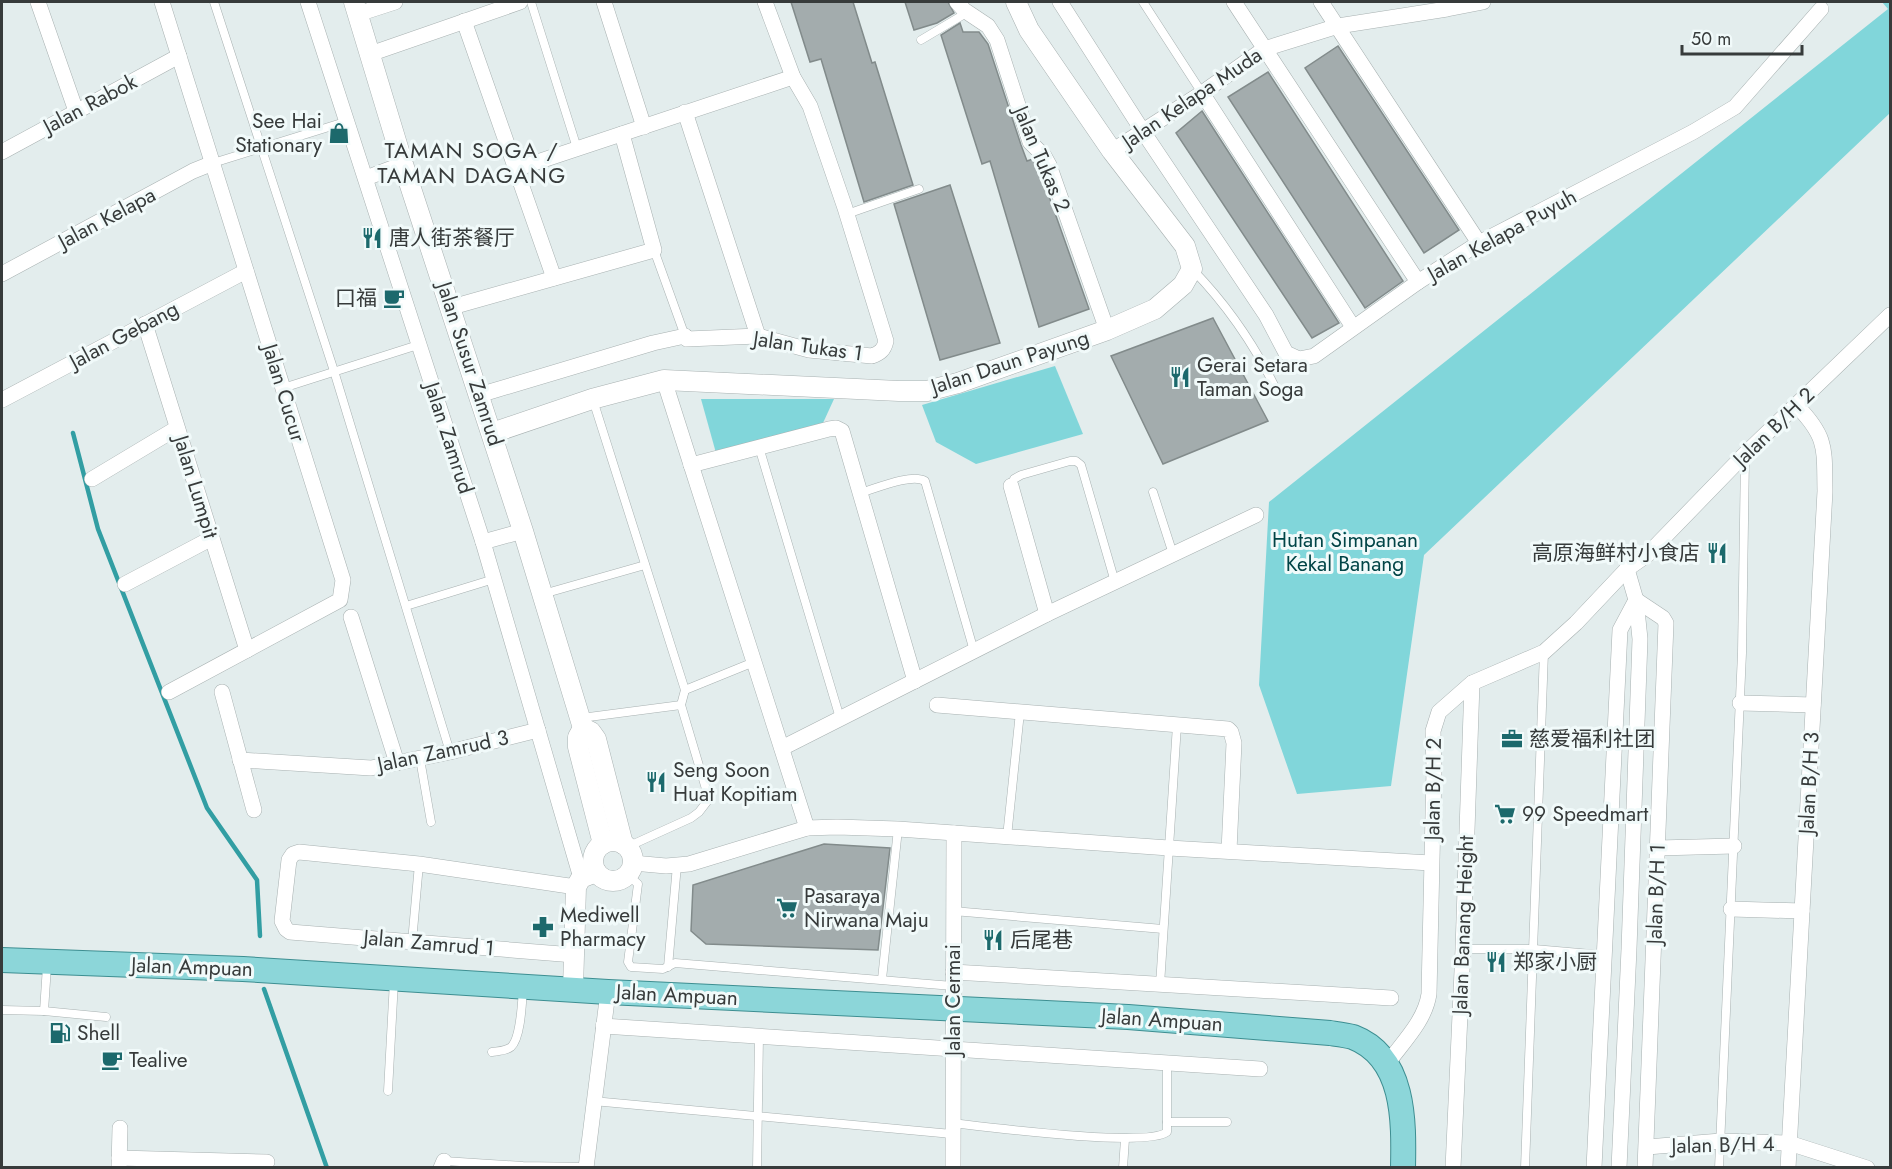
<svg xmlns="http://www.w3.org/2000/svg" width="1892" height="1169" font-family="Jost,'Noto Sans SC',sans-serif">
<rect width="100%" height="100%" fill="#e3eded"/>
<!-- green -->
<g fill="#81d6da">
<path d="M1882 2H1890V113L1424 555 1391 786 1297 794 1259 685 1269 502 1888 9Z"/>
<path d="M1055 366 1083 434 976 464 936 442 922 405Z"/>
<path d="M701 399H834L823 423 716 453Z"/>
</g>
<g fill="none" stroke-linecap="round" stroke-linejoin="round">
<!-- stream -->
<g stroke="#329ea3" stroke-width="4.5">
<path d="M73 433 98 529 207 808 257 880 260 936"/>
<path d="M264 989 327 1168"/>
</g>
</g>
<!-- building -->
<g fill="#a3acad" stroke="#828b8b" stroke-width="1.5">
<path d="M791 2H853L872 63 875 62 913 185 864 202 821 59 810 62Z"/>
<path d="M905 2H948L954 13 937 23 914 30Z"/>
<path d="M960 23 963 32H979L988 44 1021 145 1027 161 1033 159 1039 168 1089 309 1039 327 990 161 982 164 941 35Z"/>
<path d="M1338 46 1459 230 1424 253 1305 68Z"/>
<path d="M1268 72 1403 281 1365 308 1228 97Z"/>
<path d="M1202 111 1339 323 1312 338 1176 133Z"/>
<path d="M950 185 1000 343 940 360 894 204Z"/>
<path d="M1213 318 1268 421 1163 464 1111 356Z"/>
<path d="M824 844 890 848 878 950 706 944 691 931 693 885Z"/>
</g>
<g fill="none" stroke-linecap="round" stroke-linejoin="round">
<defs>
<g id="service">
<path d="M214 2 334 371 450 752"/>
<path d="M531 2 577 148"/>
<path d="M1143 2 1202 93"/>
<path d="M921 40 968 12"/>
<path d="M213 163 348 121"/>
<path d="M847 214 919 189"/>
<path d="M654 250 685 336"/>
<path d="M1193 270C1225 303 1253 343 1274 385"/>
<path d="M283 388 418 345"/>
<path d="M593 400 685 690 681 705 709 799 699 812 691 818 627 847"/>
<path d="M759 447 840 718"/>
<path d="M1011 486 1014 479 1021 475 1070 461H1076L1081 465 1115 582"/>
<path d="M1153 492 1173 554"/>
<path d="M860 493C875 489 911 473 925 481L974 651"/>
<path d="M543 594 645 565"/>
<path d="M406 606 494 579"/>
<path d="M685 690 754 662"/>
<path d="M581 718 681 705"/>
<path d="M420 759 431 822"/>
<path d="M1007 837 1020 712"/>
<path d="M628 875 638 884 628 962 631 967 663 969 675 963 953 986"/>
<path d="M953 911 1163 929"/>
<path d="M412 942 419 864"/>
<path d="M1463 949H1534L1603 955"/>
<path d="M668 967 677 865"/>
<path d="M882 979 898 829"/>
<path d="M1160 985 1177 725"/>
<path d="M2 1010 44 1011 106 1017"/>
<path d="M44 1011 47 966"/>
<path d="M492 1052C498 1051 506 1051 511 1047 521 1038 522 1002 523 988"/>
<path d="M388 1091 394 981"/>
<path d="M593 1101 952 1134"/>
<path d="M1167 1122H1227"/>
<path d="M952 1123C987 1127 1146 1148 1167 1132V1062"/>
<path d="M444 1161 523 1166 586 1167"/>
<path d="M757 1168 759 1036"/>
<path d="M1123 1168 1125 1139"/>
<path d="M1525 1168 1544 652"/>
<path d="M1719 1168 1742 653 1745 456"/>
</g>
<g id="minor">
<path d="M38 2 76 111"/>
<path d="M162 2 343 580 340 600 169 692"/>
<path d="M308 2 483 542 581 878"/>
<path d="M604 2 644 127"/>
<path d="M957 2 964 10 988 26 997 40 1030 142 1044 156 1049 165 1107 330"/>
<path d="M1060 2 1142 130 1266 315 1286 353 1299 359 1314 356 1418 282"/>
<path d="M1234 2 1418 282 1479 243 1693 132 1735 107 1821 9"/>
<path d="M1321 2 1479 243"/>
<path d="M358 14 395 2"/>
<path d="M464 21 554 278"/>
<path d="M370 54 520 2"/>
<path d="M1202 93 1353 327"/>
<path d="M685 112 758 336"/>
<path d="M1112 151 1202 93 1264 49 1338 26 1447 9 1483 2"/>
<path d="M2 152 179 56"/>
<path d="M516 169 793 77"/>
<path d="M366 178 403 164"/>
<path d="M2 274 193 171 213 163"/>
<path d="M452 307 654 250 622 134"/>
<path d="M145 324 247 650"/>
<path d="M664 380 807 828"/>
<path d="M479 395 653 343 685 336 687 339 758 336 809 350 872 356C880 353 884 350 886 341L845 208 810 106 793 77 765 2"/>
<path d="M2 400 246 271"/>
<path d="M691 465 829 429 836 428 842 431 915 681"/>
<path d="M92 479 177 428"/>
<path d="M1011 486 1047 614"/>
<path d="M483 542 523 531"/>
<path d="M125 584 212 538"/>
<path d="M1636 600 1663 618 1666 623 1645 1168"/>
<path d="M351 617 397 763"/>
<path d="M222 692 254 810"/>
<path d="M1740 703 1813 705"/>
<path d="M937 705 1228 729 1231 732 1234 743 1229 851"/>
<path d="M782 748 1047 614 1256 515"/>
<path d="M240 760 371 768 450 752 538 730"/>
<path d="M1658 848 1734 846"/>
<path d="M633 863 666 866 689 864 807 828 837 827 898 829 1169 848 1431 863"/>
<path d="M1731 909 1802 911"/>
<path d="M574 955 290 932 286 929 282 921 289 860 293 854 299 852 419 864 576 887"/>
<path d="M953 972 1391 998"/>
<path d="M603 1026 1260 1069"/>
<path d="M1387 1064C1403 1042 1425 1021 1429 994L1434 770 1433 731 1439 712 1472 683 1544 652 1576 623 1627 569 1647 555 1745 454 1890 315"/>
<path d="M1647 1147 1721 1141 1789 1143 1867 1168"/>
<path d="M119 1158 267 1162"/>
<path d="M119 1167 120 1128"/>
<path d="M441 1168 444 1161"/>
<path d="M586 1168 608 992"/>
<path d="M953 1168 954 833"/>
<path d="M1453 1168 1463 949 1472 683"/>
<path d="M1594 1168 1620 630 1636 600"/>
<path d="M1619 1168 1629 949 1640 639 1636 600 1627 569"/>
<path d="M1788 1168 1825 491C1824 449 1828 438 1797 406"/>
</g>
<g id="tertiary">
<path d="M354 2 403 164 523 531 583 728"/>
<path d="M492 433 592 399 664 380 899 391H927L958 383 1107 330 1155 309 1183 285 1192 269 1185 246 1112 151 1029 30 1016 2"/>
<path d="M583 728 591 732 596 739 623 844"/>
<path d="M583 728 578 737V747L603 844"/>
<circle cx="613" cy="861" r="20"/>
<path d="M573 989 576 887 581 878 596 872"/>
</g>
<path id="primary" d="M2 960 243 969 608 992 1128 1017 1330 1033C1337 1034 1346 1035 1353 1037 1405 1057 1404 1121 1403 1168"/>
</defs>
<!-- service casing -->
<use href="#service" stroke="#a8b1b1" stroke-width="9"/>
<!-- minor casing -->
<use href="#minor" stroke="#a8b1b1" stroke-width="16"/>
<!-- tertiary casing -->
<use href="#tertiary" stroke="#a8b1b1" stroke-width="21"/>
<!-- primary casing -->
<use href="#primary" stroke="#3d8e91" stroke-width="26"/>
<!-- service -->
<use href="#service" stroke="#fff" stroke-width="8"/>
<!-- minor -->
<use href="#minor" stroke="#fff" stroke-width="15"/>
<!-- tertiary -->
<use href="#tertiary" stroke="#fff" stroke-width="20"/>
<!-- primary -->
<use href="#primary" stroke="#8cd6d9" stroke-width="24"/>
</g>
<!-- icons -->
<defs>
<symbol id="shop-bare" viewBox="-9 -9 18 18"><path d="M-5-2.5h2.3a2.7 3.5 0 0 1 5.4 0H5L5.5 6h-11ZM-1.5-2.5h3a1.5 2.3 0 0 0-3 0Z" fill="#1c696c" stroke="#f1fafa" stroke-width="2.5" paint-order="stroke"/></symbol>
<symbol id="restaurant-bare" viewBox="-9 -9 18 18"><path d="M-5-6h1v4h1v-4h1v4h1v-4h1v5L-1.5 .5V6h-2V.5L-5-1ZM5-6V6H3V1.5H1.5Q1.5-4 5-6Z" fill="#1c696c" stroke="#f1fafa" stroke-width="2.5" paint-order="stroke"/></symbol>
<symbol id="cafe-bare" viewBox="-9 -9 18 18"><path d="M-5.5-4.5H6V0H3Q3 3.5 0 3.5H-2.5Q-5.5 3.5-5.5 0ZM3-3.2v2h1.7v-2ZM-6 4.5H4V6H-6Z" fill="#1c696c" stroke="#f1fafa" stroke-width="2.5" paint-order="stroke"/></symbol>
<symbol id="office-bare" viewBox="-9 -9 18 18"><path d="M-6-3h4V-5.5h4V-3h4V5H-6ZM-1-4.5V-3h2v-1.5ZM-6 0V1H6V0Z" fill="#1c696c" stroke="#f1fafa" stroke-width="2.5" paint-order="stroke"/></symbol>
<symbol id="supermarket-bare" viewBox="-9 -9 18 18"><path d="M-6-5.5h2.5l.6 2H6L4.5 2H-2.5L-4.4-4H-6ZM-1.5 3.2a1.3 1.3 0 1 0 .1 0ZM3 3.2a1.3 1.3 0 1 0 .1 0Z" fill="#1c696c" stroke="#f1fafa" stroke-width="2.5" paint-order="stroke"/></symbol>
<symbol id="pharmacy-bare" viewBox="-9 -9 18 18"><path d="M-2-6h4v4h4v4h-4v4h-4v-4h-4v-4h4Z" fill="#1c696c" stroke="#f1fafa" stroke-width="2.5" paint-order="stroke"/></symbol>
<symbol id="fuel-bare" viewBox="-9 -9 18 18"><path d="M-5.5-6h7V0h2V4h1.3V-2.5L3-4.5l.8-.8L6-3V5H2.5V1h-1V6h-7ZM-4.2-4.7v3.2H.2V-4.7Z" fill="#1c696c" stroke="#f1fafa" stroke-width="2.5" paint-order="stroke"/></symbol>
</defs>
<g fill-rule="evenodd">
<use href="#shop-bare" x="324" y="118" width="30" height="30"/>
<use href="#restaurant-bare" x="357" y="223" width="30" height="30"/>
<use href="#cafe-bare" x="379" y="283" width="30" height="30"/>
<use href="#restaurant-bare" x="1165" y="362" width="30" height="30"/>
<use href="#restaurant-bare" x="1702" y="538" width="30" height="30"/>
<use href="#office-bare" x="1497" y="724" width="30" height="30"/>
<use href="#restaurant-bare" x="641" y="767" width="30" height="30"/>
<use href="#supermarket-bare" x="1490" y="799" width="30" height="30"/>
<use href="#supermarket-bare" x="772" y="893" width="30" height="30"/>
<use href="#pharmacy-bare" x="528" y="912" width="30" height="30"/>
<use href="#restaurant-bare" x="978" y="925" width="30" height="30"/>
<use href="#restaurant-bare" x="1481" y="947" width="30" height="30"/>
<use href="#fuel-bare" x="45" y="1018" width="30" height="30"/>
<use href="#cafe-bare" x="97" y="1045" width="30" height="30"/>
</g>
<g text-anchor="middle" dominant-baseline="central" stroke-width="6" stroke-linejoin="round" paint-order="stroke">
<!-- street labels -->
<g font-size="21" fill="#373b3b" stroke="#f1fafa">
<text transform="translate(1192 98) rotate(-34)">Jalan Kelapa Muda</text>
<text transform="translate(90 104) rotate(-28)">Jalan Rabok</text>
<text transform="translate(1042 159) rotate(67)">Jalan Tukas 2</text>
<text transform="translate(107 218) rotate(-28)">Jalan Kelapa</text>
<text transform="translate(1502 235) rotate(-29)">Jalan Kelapa Puyuh</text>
<text transform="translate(124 335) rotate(-28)">Jalan Gebang</text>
<text transform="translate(808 346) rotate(8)">Jalan Tukas 1</text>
<text transform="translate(1010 362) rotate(-18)">Jalan Daun Payung</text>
<text transform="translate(470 364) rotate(72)">Jalan Susur Zamrud</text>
<text transform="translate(284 393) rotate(73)">Jalan Cucur</text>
<text transform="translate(1774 427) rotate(-44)">Jalan B/H 2</text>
<text transform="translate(449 438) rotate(72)">Jalan Zamrud</text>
<text transform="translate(196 487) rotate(73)">Jalan Lumpit</text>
<text transform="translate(443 751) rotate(-12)">Jalan Zamrud 3</text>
<text transform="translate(1809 783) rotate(-87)">Jalan B/H 3</text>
<text transform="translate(1433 789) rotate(-89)">Jalan B/H 2</text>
<text transform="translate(1656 894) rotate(-88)">Jalan B/H 1</text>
<text transform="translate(1463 925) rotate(-88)">Jalan Banang Height</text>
<text transform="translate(429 943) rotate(5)">Jalan Zamrud 1</text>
<text transform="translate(192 967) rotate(2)">Jalan Ampuan</text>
<text transform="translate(677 995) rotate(3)">Jalan Ampuan</text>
<text transform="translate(953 1000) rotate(-90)">Jalan Cermai</text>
<text transform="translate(1162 1020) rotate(4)">Jalan Ampuan</text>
<text transform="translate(1723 1145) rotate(-1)">Jalan B/H 4</text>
</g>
<!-- poi labels -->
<g font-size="21" fill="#373b3b" stroke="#f1fafa" text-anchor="start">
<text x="322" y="121" text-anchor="end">See Hai<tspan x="322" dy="24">Stationary</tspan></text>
<text x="389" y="238">唐人街茶餐厅</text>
<text x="377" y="298" text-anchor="end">口福</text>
<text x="1197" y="365">Gerai Setara<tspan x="1197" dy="24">Taman Soga</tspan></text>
<text x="1700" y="553" text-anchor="end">高原海鲜村小食店</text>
<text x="1529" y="739">慈爱福利社团</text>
<text x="673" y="770">Seng Soon<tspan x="673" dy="24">Huat Kopitiam</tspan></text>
<text x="1522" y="814">99 Speedmart</text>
<text x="804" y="896">Pasaraya<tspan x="804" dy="24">Nirwana Maju</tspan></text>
<text x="560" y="915">Mediwell<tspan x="560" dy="24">Pharmacy</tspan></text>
<text x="1010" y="940">后尾巷</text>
<text x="1513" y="962">郑家小厨</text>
<text x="77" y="1033">Shell</text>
<text x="129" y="1060">Tealive</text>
</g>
<!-- park labels -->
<g font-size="21" fill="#004446" stroke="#f1fafa">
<text x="1345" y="540">Hutan Simpanan<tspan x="1345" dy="24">Kekal Banang</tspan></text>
</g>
<!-- neighbourhood labels -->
<g font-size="22" letter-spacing="1.5" fill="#373b3b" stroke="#f1fafa">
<text x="472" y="150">TAMAN SOGA /<tspan x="472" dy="25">TAMAN DAGANG</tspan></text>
</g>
</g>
<!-- border -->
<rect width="1892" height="1169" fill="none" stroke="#373b3b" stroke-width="6"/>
<!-- scale -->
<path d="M1682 45v9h120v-9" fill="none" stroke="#373b3b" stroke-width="3"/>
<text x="1691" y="45" font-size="18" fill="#373b3b" stroke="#f1fafa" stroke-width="4.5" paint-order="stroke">50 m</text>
</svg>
